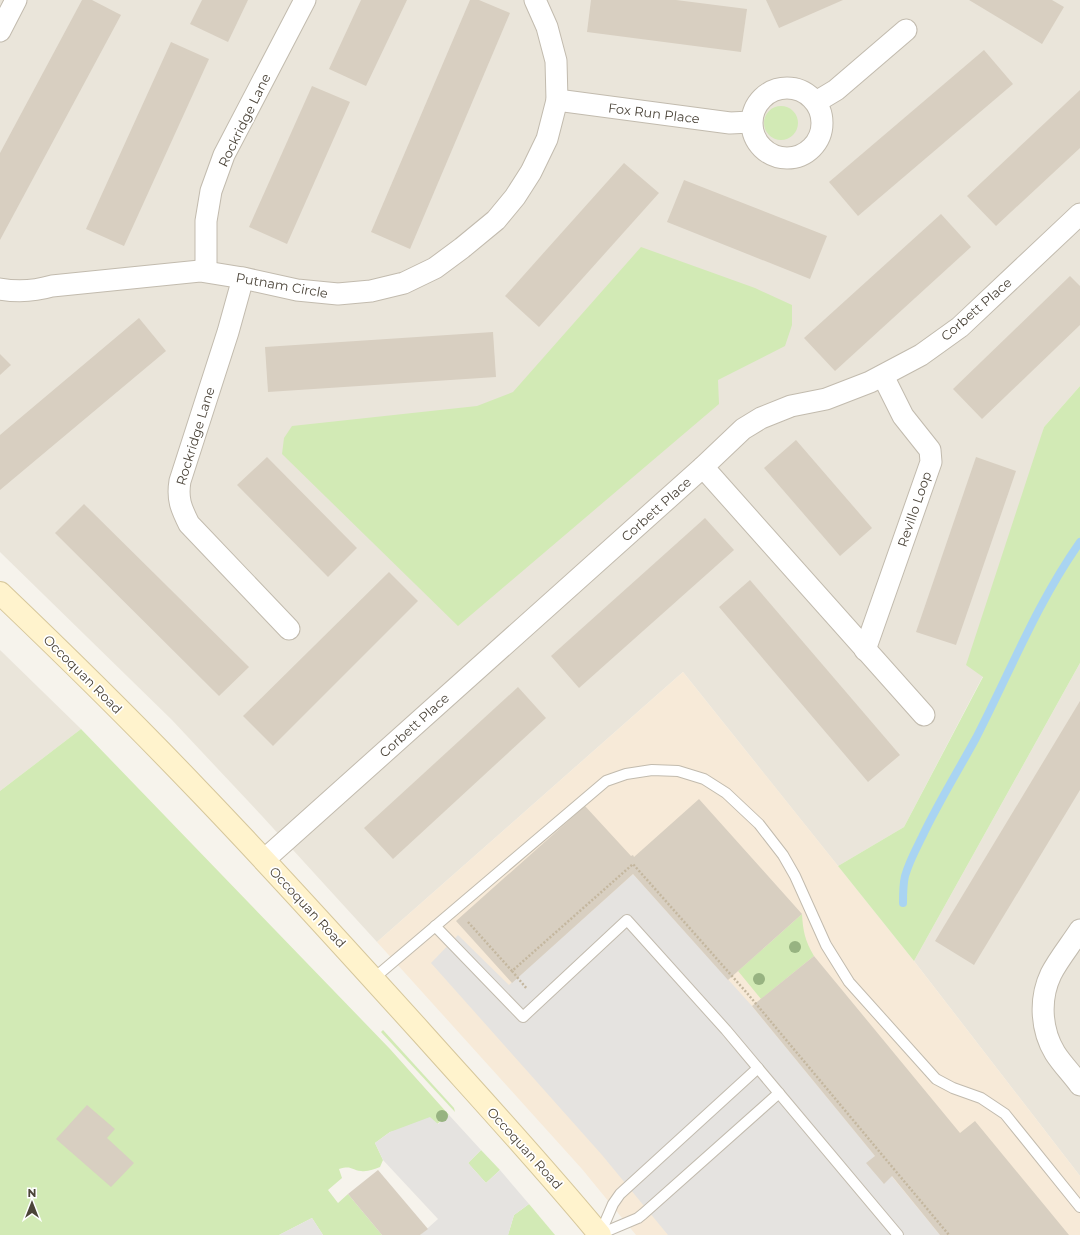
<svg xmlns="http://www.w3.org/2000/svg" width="1080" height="1235" font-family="Montserrat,sans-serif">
<rect width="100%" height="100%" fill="#f6f3ec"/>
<!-- residential -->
<g fill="#eae5da">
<path d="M0 0H1080V386L1044 427 983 676 904 827 838 866 683 672 377 942 262 816 172 720 0 552Z"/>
<path d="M0 650 81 729 0 791Z"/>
<path d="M1080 663V1176L914 961Z"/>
</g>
<!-- commercial -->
<path fill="#f7ead8" d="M683 672 914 961 1080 1176V1235H636L582 1169 377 942Z"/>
<!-- green -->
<g fill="#d2eab5">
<circle cx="781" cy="123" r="17"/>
<path d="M641 247 755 288 792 305V325L785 346 718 380 719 404 458 626 282 454 284 438 292 426 477 406 513 392Z"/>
<path d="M1080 386V663L914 961 838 866 904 827 983 677 966 665 1044 427Z"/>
<path d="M81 729 390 1049 449 1115 437 1124 390 1132 375 1143 383 1160 380 1167C374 1169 368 1172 361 1171 351 1170 352 1165 339 1169L342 1178 328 1190 338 1203 348 1194 382 1235H323L312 1218 279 1235H0V791Z"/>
<path d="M802 914C803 931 805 941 814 956L761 999 738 971Z"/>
<path d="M383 1030 454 1108 455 1112 381 1032Z"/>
<path d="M481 1150 500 1170 486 1183 468 1163Z"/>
<path d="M529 1204 555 1235H508L514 1215Z"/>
</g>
<!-- parking -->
<g fill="#e5e3e0">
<path d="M633 874 752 1006 940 1235H668L602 1155 431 963 458 935 509 985Z"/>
<path d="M449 1115 481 1150 468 1163 486 1183 500 1170 529 1204 514 1215 508 1235H420L438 1219 383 1160 375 1143 390 1132 430 1117 438 1124Z"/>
<path d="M312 1218 323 1235H279Z"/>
</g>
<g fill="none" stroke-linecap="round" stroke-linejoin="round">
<!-- stream -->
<path stroke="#a9d4f2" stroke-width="8" d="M903 903C903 894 903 885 905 876 909 862 916 849 922 837 938 803 958 771 976 738 1010 672 1037 603 1080 542"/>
</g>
<!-- building -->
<g fill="#d8cfc1">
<path d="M82 0H92L121 15 0 240V153Z"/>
<path d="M202 0H248L228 42 190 24Z"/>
<path d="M361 0H407L366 86 329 69Z"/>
<path d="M470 0H479L510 13 410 249 371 232Z"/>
<path d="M591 0H676L747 9 741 52 587 32Z"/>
<path d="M766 0H843L779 28Z"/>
<path d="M969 0H1052L1064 7 1042 44Z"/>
<path d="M171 42 209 59 124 246 86 229Z"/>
<path d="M984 50 1013 84 858 216 829 182Z"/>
<path d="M312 86 350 102 287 244 249 227Z"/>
<path d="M1080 90V148L996 226 967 196Z"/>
<path d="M624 163 659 193 539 327 505 296Z"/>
<path d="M684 180 827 236 810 279 667 222Z"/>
<path d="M941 214 971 247 835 371 804 338Z"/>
<path d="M1070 276 1080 286V325L982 419 953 389Z"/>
<path d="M139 318 166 351 0 490V435Z"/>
<path d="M493 332 496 377 268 392 265 347Z"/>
<path d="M0 354 11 365 0 375Z"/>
<path d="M796 440 872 528 840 556 764 468Z"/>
<path d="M267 457 357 548 328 577 237 485Z"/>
<path d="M976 457 1016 471 956 645 916 632Z"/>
<path d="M84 504 249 667 219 696 55 533Z"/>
<path d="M705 518 734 550 579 688 551 656Z"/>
<path d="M389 572 418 601 273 746 243 716Z"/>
<path d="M750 580 900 755 868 782 719 607Z"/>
<path d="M518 687 546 718 393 859 364 828Z"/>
<path d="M1080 701V790L974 965 935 941Z"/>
<path d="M699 799 802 914 728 980 633 874 512 983 456 921 585 806 631 856 633 855 634 857Z"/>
<path d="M814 956 960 1133 975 1121 1069 1235H940L892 1176 884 1184 866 1163 875 1156 752 1006Z"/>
<path d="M87 1105 115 1129 107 1138 134 1163 111 1187 56 1139Z"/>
<path d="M378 1170 428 1229 420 1235H382L348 1194Z"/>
</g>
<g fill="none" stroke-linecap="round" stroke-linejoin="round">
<defs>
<g id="lane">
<path d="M435 926 523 1017 627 920 726 1030 898 1235"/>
<path d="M373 979 606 781 626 774 652 770 678 771 704 779 726 793 759 824 783 855 795 876 826 945 849 982 936 1079 953 1088 981 1098 1005 1114 1080 1207"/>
<path d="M600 1234 613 1204 620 1194 758 1068"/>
<path d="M600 1234 638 1218 643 1214 779 1093"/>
</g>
<g id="street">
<path d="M0 31 16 0"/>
<circle cx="787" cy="123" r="35"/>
<path d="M557 100 730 123 751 122"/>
<path d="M816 102 836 90 906 30"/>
<path d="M206 271V221L211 191 224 155 305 0"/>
<path d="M243 278 228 332 180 481C177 499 181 508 189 524L289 629"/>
<path d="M0 289C18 292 35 291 52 286L200 271 243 278 297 290 338 294 371 291 404 283 435 268 462 248 496 220 515 197 531 172 547 139 557 100 556 61 547 27 535 0"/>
<path d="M703 467 924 715"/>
<path d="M865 650 931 462 930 450 903 416 883 376"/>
<path d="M264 860 703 467 743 429 761 418 791 406 826 399 870 382 921 355 960 327 1080 214"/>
<path d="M1080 930C1071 944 1058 960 1051 974 1039 999 1041 1030 1055 1053 1062 1064 1072 1074 1080 1085"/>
</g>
<path id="secondary" d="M0 593C67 657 133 722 197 789 274 869 348 951 422 1033 482 1100 543 1166 600 1235"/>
</defs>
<!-- lane casing -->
<use href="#lane" stroke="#c2bbae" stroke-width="12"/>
<!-- street casing -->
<use href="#street" stroke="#c2bbae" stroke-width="23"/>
<!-- secondary casing -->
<use href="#secondary" stroke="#d6c79b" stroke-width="24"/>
<!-- path -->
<g stroke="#c4b79f" stroke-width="2.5" stroke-dasharray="2 2" stroke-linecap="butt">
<path d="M468 922 512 971 633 864 747 993 949 1235"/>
<path d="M512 971 527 989"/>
</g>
<!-- lane -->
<use href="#lane" stroke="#fff" stroke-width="10"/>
<!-- street -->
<use href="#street" stroke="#fff" stroke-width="21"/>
<!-- secondary -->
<use href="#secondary" stroke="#fff3cd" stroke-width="22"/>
</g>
<!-- trees -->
<g fill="#97b381">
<circle cx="795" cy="947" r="6"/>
<circle cx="759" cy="979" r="6"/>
<circle cx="442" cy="1116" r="6"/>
</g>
<g text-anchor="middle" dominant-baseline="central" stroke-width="3.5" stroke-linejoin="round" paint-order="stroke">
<!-- street labels -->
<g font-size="13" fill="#4b4439" stroke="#fff">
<text transform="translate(654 113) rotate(7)">Fox Run Place</text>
<text transform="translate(244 120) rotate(-64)">Rockridge Lane</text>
<text transform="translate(282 285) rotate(10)">Putnam Circle</text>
<text transform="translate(976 309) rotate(-41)">Corbett Place</text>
<text transform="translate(195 436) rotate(-73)">Rockridge Lane</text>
<text transform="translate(656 509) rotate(-42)">Corbett Place</text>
<text transform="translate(914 509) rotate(-71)">Revillo Loop</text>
<text transform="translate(83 674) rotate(45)">Occoquan Road</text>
<text transform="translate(414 725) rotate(-42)">Corbett Place</text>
<text transform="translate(308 907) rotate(47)">Occoquan Road</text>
<text transform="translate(525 1148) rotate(48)">Occoquan Road</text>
</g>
</g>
<!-- north arrow -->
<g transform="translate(32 1203)" stroke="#ffffff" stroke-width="3" paint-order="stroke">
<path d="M0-3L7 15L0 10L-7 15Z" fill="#4b4439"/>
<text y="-6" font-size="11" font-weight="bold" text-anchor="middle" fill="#4b4439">N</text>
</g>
</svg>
